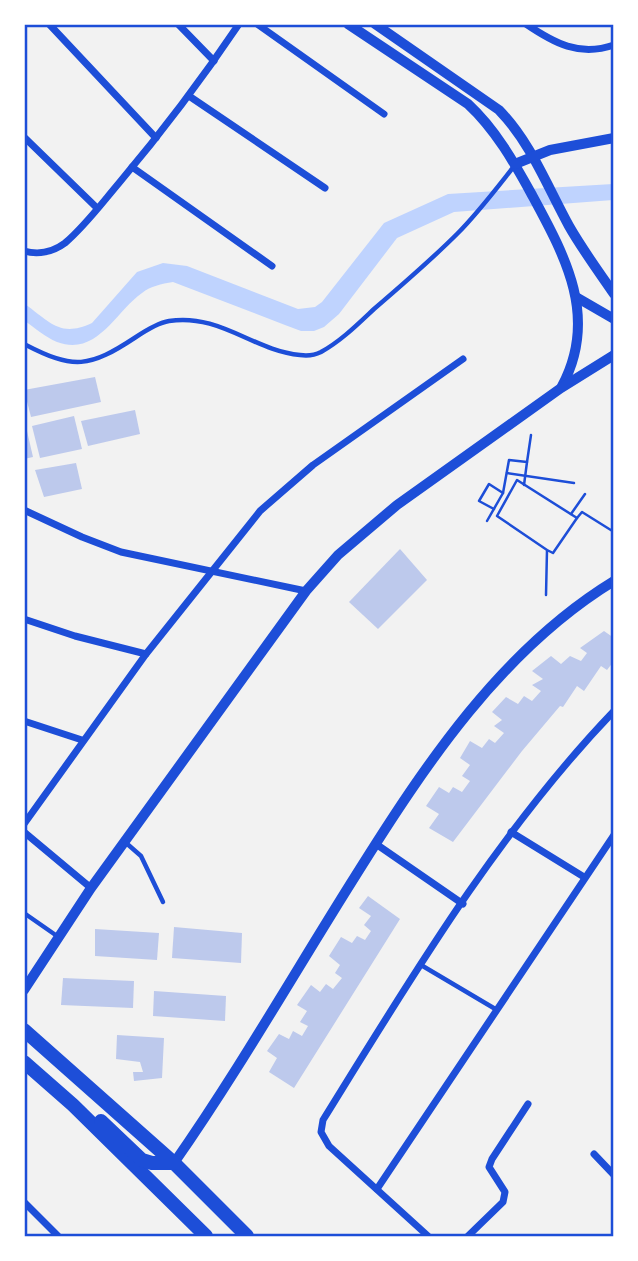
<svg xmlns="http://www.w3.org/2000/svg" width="638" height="1261" font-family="'Nunito Sans',sans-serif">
<rect width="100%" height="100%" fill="#f2f2f2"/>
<!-- water -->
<path fill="#bfd3fe" d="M613 184V200L454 212 397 238 339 314 324 327 314 331H301L285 325 173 282C161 284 151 286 142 293 115 312 97 357 57 342 45 337 35 328 25 321V304C50 322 60 338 92 323L137 272 163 263 187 266 298 309 315 307 322 302 384 223 448 194Z"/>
<!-- building -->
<g fill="#bdc9ec">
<path d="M95 377 101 402 31 417 24 390Z"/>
<path d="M135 410 140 434 88 446 81 421Z"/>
<path d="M74 416 82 449 40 458 32 426Z"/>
<path d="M27 431 33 457 24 459V432Z"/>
<path d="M76 463 82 489 44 497 35 470Z"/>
<path d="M400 549 427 580 378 629 349 602Z"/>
<path d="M604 631 614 638V661L607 670 601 666 584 691 577 686 563 707 560 706 522 751 453 842 429 828 439 814 426 806 439 787 449 793 453 787 462 792 470 781 462 776 470 765 460 758 470 741 482 748 489 739 495 743 504 733 494 726 502 720 492 712 506 697 518 704 524 696 532 701 541 691 532 685 543 679 532 671 551 656 561 664 570 656 581 661 587 653 580 648Z"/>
<path d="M368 896 400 919 294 1088 269 1072 277 1058 267 1051 279 1034 289 1039 293 1031 302 1036 308 1026 300 1022 307 1011 297 1005 311 985 320 992 326 984 333 989 342 978 335 973 340 965 329 956 341 937 352 943 357 936 365 940 371 931 364 925 371 916 359 908Z"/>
<path d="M174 927 242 933 241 963 172 958Z"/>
<path d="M95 929 159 933 157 960 95 956Z"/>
<path d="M63 978 134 981 133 1008 61 1005Z"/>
<path d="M154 991 226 996 225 1021 153 1016Z"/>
<path d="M117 1035 164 1038 162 1078 134 1081 133 1072H143L140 1062 116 1059Z"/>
</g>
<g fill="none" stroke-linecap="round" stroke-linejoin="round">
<!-- path -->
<g stroke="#1d4ed8" stroke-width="2.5">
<path d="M527 462 531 435"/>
<path d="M507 473 574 483"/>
<path d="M494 509 479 501 489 484 503 493"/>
<path d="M571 514 585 494"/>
<path d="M577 518 582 512 614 532"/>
<path d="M487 521 503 493 509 460 527 462 524 485"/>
<path d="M546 595 547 550 553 553 577 518 517 480 497 516 547 550"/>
</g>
<!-- service -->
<g stroke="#1d4ed8" stroke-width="4.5">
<path d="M24 344C74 370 89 368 136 337 145 331 157 323 169 321 220 313 254 351 300 355 307 356 315 355 321 352 341 341 358 324 374 309 402 285 431 260 457 234 478 213 496 189 515 165"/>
<path d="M125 842 141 856 163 902"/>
<path d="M24 913 57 936"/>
<path d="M421 965 497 1010"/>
</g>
<!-- minor -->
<g stroke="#1d4ed8" stroke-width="7">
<path d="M49 24 156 138"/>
<path d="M178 24 214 61"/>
<path d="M257 24 384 114"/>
<path d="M526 24C554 43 579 57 614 45"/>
<path d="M189 96 325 188"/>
<path d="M24 137 97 208"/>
<path d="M132 167 272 266"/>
<path d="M24 251C38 255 53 252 65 243 85 226 102 203 119 183 162 132 202 79 239 24"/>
<path d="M24 510 82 537 121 552 306 591"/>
<path d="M24 619 75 636 146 654"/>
<path d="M24 721 82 740"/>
<path d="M24 824 146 654 260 511 313 465 463 359"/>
<path d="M24 832 91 888"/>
<path d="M511 832 584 877"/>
<path d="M376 844 463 904"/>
<path d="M594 1154 614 1175"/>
<path d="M377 1189 614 835"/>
<path d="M24 1202 58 1236"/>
<path d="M428 1236 329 1146 321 1132 323 1120C411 978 498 832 614 711"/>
<path d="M468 1236 503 1202 505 1192 489 1167 492 1159 528 1104"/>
</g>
<!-- tertiary -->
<g stroke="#1d4ed8" stroke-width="10">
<path d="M348 24 468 104C495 129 514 162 532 195 565 256 599 317 562 386"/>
<path d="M375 24 499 110C531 143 547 186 569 226 582 249 599 272 614 294"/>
<path d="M515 164 550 150 614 138"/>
<path d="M576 297 614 319"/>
<path d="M24 990 91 888 306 591 338 555 397 505 561 388 614 355"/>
<path d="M174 1163C239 1070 296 970 356 875 425 765 501 650 614 581"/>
</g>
<!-- primary -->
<g stroke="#1d4ed8" stroke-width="14">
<path d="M24 1030 174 1163 247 1236"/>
<path d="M24 1062 73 1105 206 1236"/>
<path d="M101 1121 142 1160 152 1163H174"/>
</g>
</g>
<!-- border -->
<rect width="638" height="1261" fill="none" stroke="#ffffff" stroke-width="52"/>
<rect x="26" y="26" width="586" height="1209" fill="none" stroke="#1d4ed8" stroke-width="2.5"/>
</svg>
